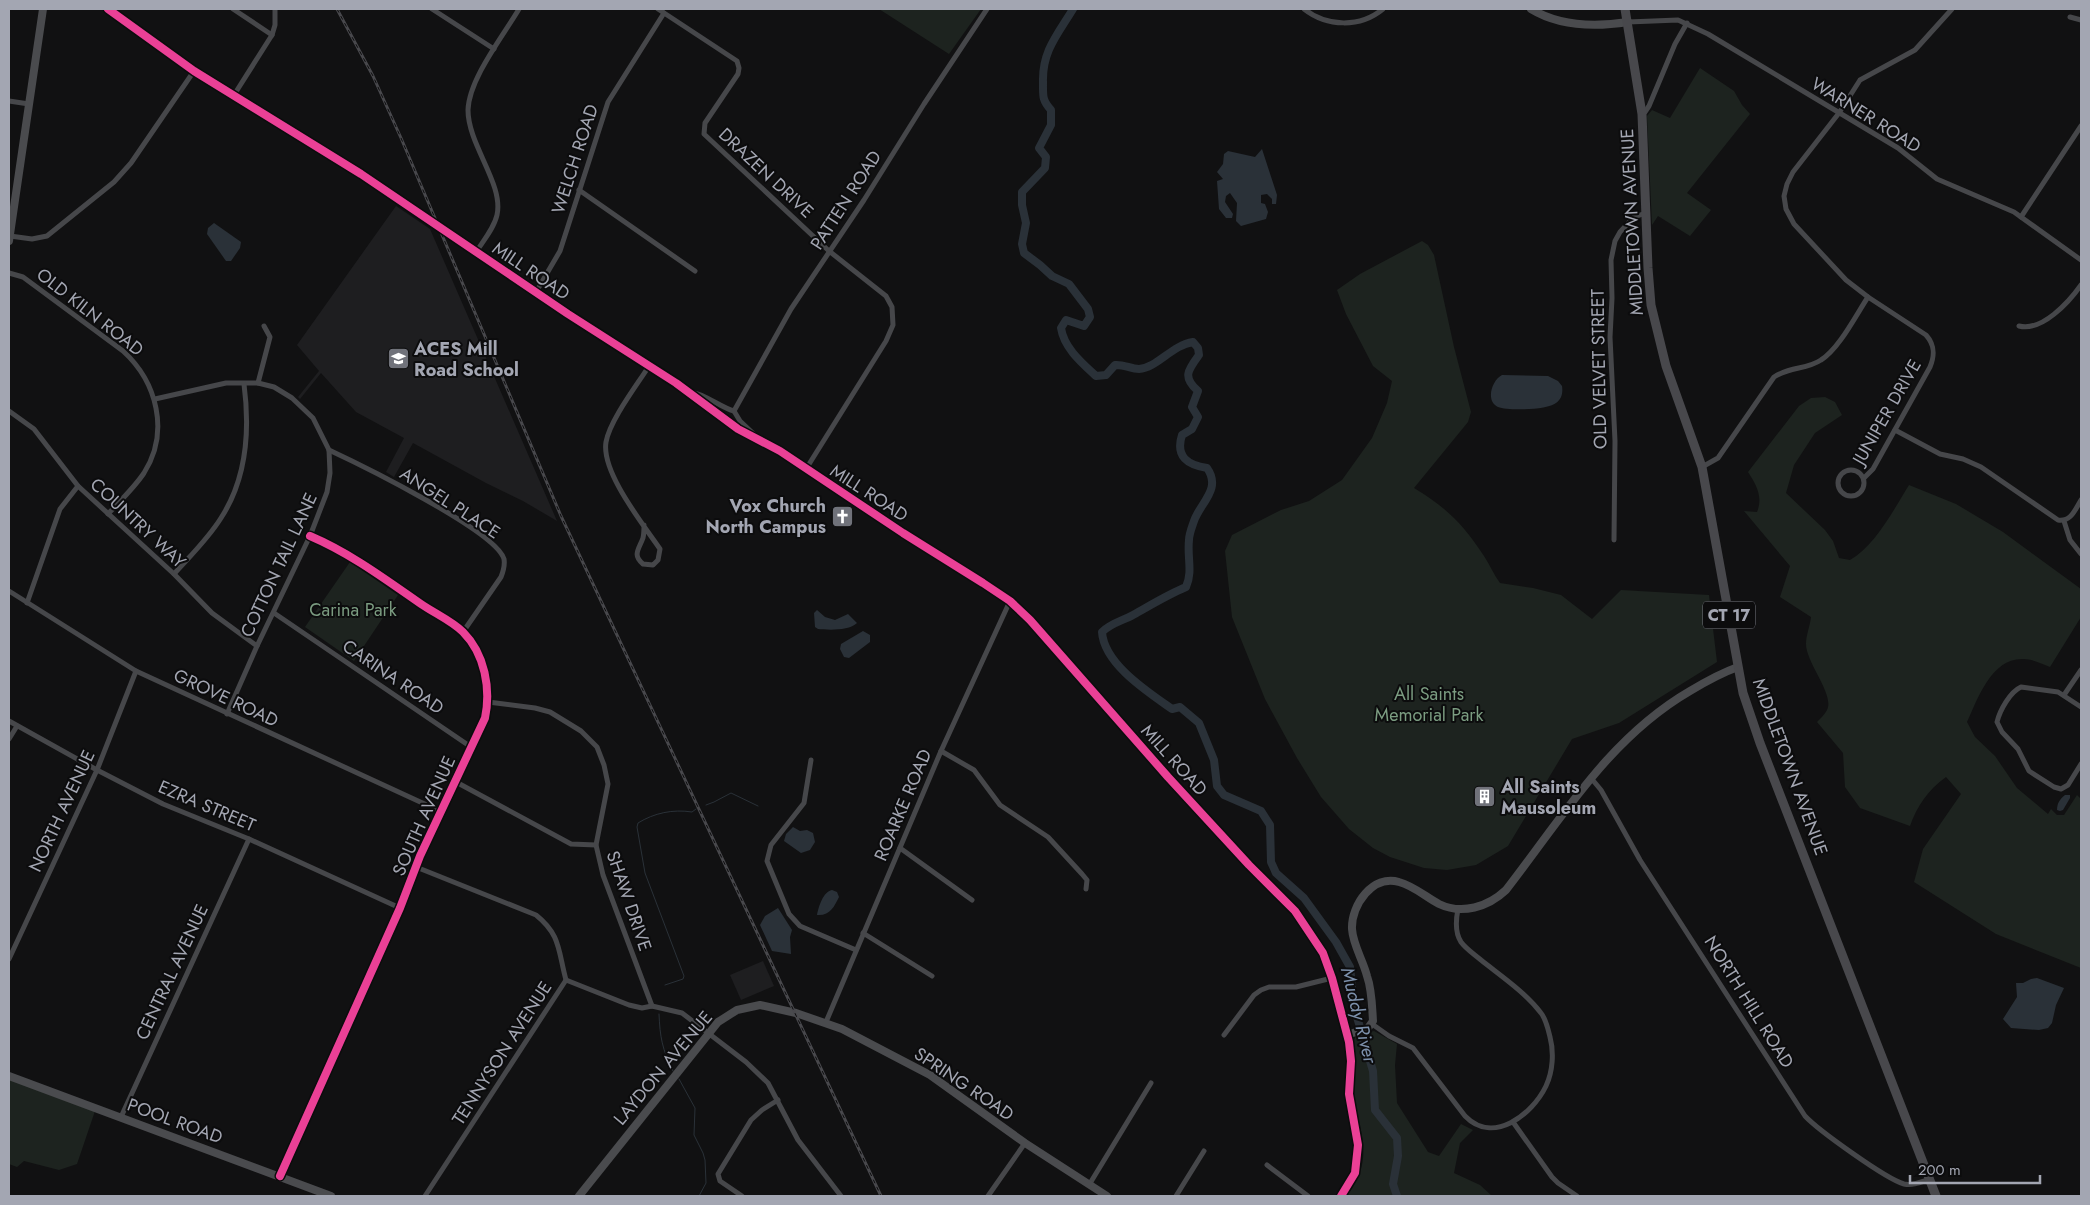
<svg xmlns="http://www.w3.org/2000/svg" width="2090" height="1205" font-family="Jost,sans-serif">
<rect width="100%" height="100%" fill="#111112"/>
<!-- built -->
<g fill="#1e1e20">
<path d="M396 206 430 229 557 521 523 501 486 483 413 443 394 477 386 472 404 438 356 412 321 373 300 399 298 397 319 371 297 345Z"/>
<path d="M763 961 774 986 741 1000 730 975Z"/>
</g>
<!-- green -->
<g fill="#1d231f">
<path d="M879 9H981L949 54Z"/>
<path d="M1700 68 1734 91 1742 105 1750 114 1687 193 1711 210 1690 236 1658 216 1652 225 1647 116 1652 110 1670 118Z"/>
<path d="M1422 241 1428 245 1434 255 1454 347 1471 412 1468 422 1414 488C1447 508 1463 524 1484 556 1490 565 1494 575 1500 583L1533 588 1561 595 1592 619 1621 590 1709 595 1717 662 1619 723 1572 739 1508 846 1476 865 1447 870 1424 868 1390 857 1373 848 1349 829 1321 797 1297 758 1265 699 1232 617 1225 551 1232 535 1281 510 1309 501 1342 480 1372 438 1387 403 1392 381 1373 366 1346 314 1337 290 1360 274Z"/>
<path d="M1825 397 1835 402 1842 415 1815 433 1794 465 1786 493 1825 530 1833 541 1839 558 1850 560C1875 546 1894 509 1909 485L1956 504 2003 532 2081 589V617L2050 667C2042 664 2032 659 2024 659 1992 657 1978 698 1967 722L1975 737 1995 756 2017 788 2048 814 2051 809 2057 815H2064L2077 795 2081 799V968L1996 934 1914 882 1923 849 1961 794 1946 777C1928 790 1917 806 1910 826L1860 808 1845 787 1843 753 1817 722C1820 719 1825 714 1827 710 1835 695 1806 663 1806 644 1806 635 1810 626 1811 617L1780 597 1790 566 1744 511 1757 512C1763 497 1757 486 1748 472L1799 406 1811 398Z"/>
<path d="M350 562 398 595 354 661 305 627Z"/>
<path d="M1374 1031 1397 1044 1395 1065 1397 1103 1428 1152 1439 1156 1461 1124 1473 1130 1460 1143 1454 1173 1480 1185 1492 1196H1347C1377 1156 1358 1132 1353 1090 1351 1074 1354 1056 1354 1040L1356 1036Z"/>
<path d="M9 1078 95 1111 77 1164 59 1170 24 1161 17 1167 9 1164Z"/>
</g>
<!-- water -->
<g fill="#2a3138">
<path d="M1262 149 1277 195 1276 204H1272V199L1267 194 1261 195V203L1265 204 1268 212 1266 219 1241 226 1236 221 1237 203 1230 193 1226 196 1225 202 1233 214 1232 218H1226L1219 209 1217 181 1223 179 1217 172 1223 164 1224 154 1228 151 1255 157Z"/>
<path d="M214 223 241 242 240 248 231 261H226L207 234 208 228Z"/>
<path d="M1502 375 1548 376 1558 381 1562 386C1563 392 1562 399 1556 403 1548 410 1508 411 1498 407 1485 401 1492 380 1502 375Z"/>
<path d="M817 610 825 617 835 620 848 614 857 623C849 631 828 630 818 629L815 627 814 613Z"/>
<path d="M863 631 870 635V642L849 658 844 657 840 649 841 644Z"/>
<path d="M2065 795H2070V798L2063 810 2060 811 2057 810C2057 803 2060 799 2065 795Z"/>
<path d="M793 827 800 831 807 830 813 833 815 842 810 850 801 853 784 841 786 834Z"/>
<path d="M832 890 837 892 839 897C834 907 830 916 817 915 819 906 823 892 832 890Z"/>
<path d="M778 908 792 930 790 937 791 954 772 951 760 925 765 916Z"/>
<path d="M2037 978 2064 988 2056 1005 2052 1023 2048 1028 2039 1030 2011 1028 2003 1019 2017 997 2016 983H2023L2031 979Z"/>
</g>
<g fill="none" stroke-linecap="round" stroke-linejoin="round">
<!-- stream -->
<g stroke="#2a3138" stroke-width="1">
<path d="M706 805 714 802 731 793 758 806"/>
<path d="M665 985 683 979 684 976 645 873 637 827 638 823C654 813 673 809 692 812L696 809"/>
<path d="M659 1014C660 1037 662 1049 673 1071"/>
<path d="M679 1079 695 1108 694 1135 703 1153 705 1160 706 1183 699 1196"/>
</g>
<!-- river -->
<path stroke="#2a3138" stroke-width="8" d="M1073 9C1058 34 1042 51 1043 82 1043 96 1042 100 1051 110V125L1039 148 1046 157 1045 168 1022 192V205L1026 223 1022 244 1024 253 1040 265 1052 276 1069 284 1088 309 1090 317 1084 326 1066 320 1061 328C1064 348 1082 363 1096 376L1106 375 1115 365C1123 364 1131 369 1139 369 1157 368 1172 345 1193 342L1198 348 1199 355C1188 370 1182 377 1198 391L1192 407 1198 417 1192 429 1182 435C1175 457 1188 465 1207 468 1222 489 1200 503 1194 521 1192 527 1189 534 1189 540 1187 557 1193 572 1186 587 1167 595 1151 605 1133 615 1122 621 1111 623 1102 632 1104 664 1148 692 1172 709L1180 707 1199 723 1214 760 1217 786 1224 795 1261 811 1270 825 1271 862 1276 873 1304 898 1336 942 1350 967 1354 1007 1373 1071 1375 1110 1397 1138 1398 1156 1393 1184 1397 1196"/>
<!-- street -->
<g stroke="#46474a" stroke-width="5">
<path d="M233 9 272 35"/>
<path d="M432 9 494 49"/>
<path d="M658 9 737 61 739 68 738 74 705 123 704 134 829 251 886 296 892 307 893 325 886 341 806 469"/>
<path d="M1304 9C1327 27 1360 28 1383 9"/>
<path d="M2070 17 2081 20"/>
<path d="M1628 22 1678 20 1708 34 1898 148 1937 179 2014 212 2081 260"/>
<path d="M234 95 272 35 275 25V9"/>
<path d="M9 101 29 104"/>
<path d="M1642 114 1645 112 1649 106 1675 44 1687 23"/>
<path d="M579 190 695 271"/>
<path d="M2021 217 2081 126"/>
<path d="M10 236 32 239 47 236 114 182 131 163 194 71"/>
<path d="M476 252C484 240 494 228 497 215 504 184 468 145 468 110 469 79 503 36 519 9"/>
<path d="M9 273 23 277 123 351C157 382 170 432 144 473 134 488 120 501 108 514"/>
<path d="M536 292 560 251 608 102 664 13"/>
<path d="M2019 326C2042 332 2069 302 2081 285"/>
<path d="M258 383 270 337 264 326"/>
<path d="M690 393C701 391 721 408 734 411L791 309 864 200 924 104 987 9"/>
<path d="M155 399 226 383H258L274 387 292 398 313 418 329 450 330 473 327 492 310 536 257 646 227 714"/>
<path d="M9 411 34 429 78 486 174 574 212 613 257 646"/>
<path d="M734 411 740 421 758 438"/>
<path d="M1895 430 1940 454 1963 459 1981 467 2058 520C2071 522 2075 510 2081 500"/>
<path d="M329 450C359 464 496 531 504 559 505 565 503 572 501 577L463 632"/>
<path d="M1702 467 1718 458 1774 377C1791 366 1806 370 1821 360 1839 349 1856 315 1868 297"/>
<circle cx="1851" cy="483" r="13"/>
<path d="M1864 478 1873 469 1930 367C1935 355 1935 345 1926 335L1868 297 1846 280 1794 224 1786 209 1784 196 1787 184 1793 172 1839 113 1860 80 1915 50 1952 9"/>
<path d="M2064 521 2070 540 2081 554"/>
<path d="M644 525C644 530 644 534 643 538 639 549 632 555 643 564L653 565 658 560 660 549C643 524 601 472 606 442 610 420 637 385 649 366"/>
<path d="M1614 540 1615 441 1610 337 1612 298 1611 260 1615 241 1620 232 1634 217 1646 213"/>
<path d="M174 574C190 556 208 539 221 518 247 478 250 430 244 384"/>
<path d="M9 591 136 671 442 812"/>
<path d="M27 603 60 509 78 486"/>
<path d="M274 613 471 747"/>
<path d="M2064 695 2081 670"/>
<path d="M488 702 535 708 550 712 581 731 597 747 604 765 608 784 596 845 603 875 652 1006"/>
<path d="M2081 707 2058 692 2021 687C2010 692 2000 710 1997 722L2002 732 2018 749 2029 771 2054 787 2061 789 2068 785 2081 764"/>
<path d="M9 721 97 770 163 804 249 839 400 908"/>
<path d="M9 739 17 726"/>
<path d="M941 751 974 770 1000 805 1048 837 1082 874 1087 880 1086 889"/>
<path d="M811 760 804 803 771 845 767 861 789 914 800 926 856 950"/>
<path d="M1591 778 1601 790 1640 860 1805 1116C1818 1130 1886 1179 1904 1184 1913 1186 1921 1182 1930 1179"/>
<path d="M456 782 571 844 596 845"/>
<path d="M900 848 972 900"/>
<path d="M416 867 536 915C561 935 558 951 566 980"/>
<path d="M863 933 932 976"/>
<path d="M9 959 97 770 136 671"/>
<path d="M826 1022 941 751 1010 601"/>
<path d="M1372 1024 1389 1036 1413 1048 1465 1116C1493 1145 1532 1115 1546 1086 1553 1071 1554 1052 1550 1037 1548 1029 1546 1019 1541 1013 1525 992 1501 976 1481 960 1474 954 1466 949 1461 942 1455 933 1456 919 1458 909"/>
<path d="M1224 1035 1254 995 1261 990 1269 987H1296L1332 978"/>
<path d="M121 1117 249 839"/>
<path d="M1513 1122 1552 1177 1558 1183 1577 1196"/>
<path d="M1267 1165 1308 1196"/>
<path d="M280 1176 400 908 420 856 485 718C491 689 485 654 463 632 452 621 434 613 421 604 385 579 350 553 310 536"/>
<path d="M1089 1185 1151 1083"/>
<path d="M425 1196 566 980 629 1005 642 1008 652 1006 682 1013 746 1062 768 1083 798 1140 841 1196"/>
<path d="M742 1196 720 1181 718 1174 751 1120 762 1110 778 1100"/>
<path d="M988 1196 1025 1143"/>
<path d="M1176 1196 1204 1151"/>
</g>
<!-- secondary -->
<g stroke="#4a4b4e" stroke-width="8">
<path d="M108 9 194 71 361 174 568 314 676 383 738 429 780 451 903 533 983 583 1010 601 1030 620 1168 777 1249 865 1295 911 1323 953 1332 978 1349 1042 1351 1061 1349 1094 1358 1145 1355 1173 1341 1196"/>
<path d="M1531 9C1559 26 1596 27 1628 22"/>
<path d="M9 241 43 9"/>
<path d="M1347 1035 1368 1028 1373 1021C1372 1006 1372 990 1367 976 1363 960 1353 945 1352 929 1351 905 1373 874 1399 882 1414 886 1426 897 1439 904 1462 915 1488 907 1506 890 1562 818 1609 738 1690 691 1705 682 1721 673 1738 667"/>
<path d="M9 1076 331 1196"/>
<path d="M579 1196 718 1022 737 1010 760 1005 796 1013 842 1029 930 1075 1025 1143 1107 1196"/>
</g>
<!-- primary -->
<path stroke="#48484c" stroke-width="9" d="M1625 9 1642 114 1648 268 1651 305 1666 366 1702 467 1743 693 1760 743 1936 1196"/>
<defs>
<path id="rail" d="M337 9 373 76 401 138 561 516 881 1196"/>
</defs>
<!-- rail casing -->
<use href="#rail" stroke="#48484c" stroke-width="3"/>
<!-- rail -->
<use href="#rail" stroke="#0c0c0d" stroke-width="1" stroke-dasharray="4" stroke-linecap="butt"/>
<defs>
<g id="cycleway">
<path d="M108 9 194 71 361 174 568 314 676 383 738 429 780 451 903 533 983 583 1010 601 1030 620 1168 777 1249 865 1295 911 1323 953 1332 978 1349 1042 1351 1061 1349 1094 1358 1145 1355 1173 1341 1196"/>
<path d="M280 1176 400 908 420 856 485 718C491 689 485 654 463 632 452 621 434 613 421 604 385 579 350 553 310 536"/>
</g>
</defs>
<!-- cycleway casing -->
<use href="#cycleway" stroke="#0c0c0d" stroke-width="11"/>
<!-- cycleway -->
<use href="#cycleway" stroke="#ea4096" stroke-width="8"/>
</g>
<!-- icons -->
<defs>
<symbol id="school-square" viewBox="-11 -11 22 22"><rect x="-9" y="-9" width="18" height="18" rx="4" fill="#70727a" stroke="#0c0c0d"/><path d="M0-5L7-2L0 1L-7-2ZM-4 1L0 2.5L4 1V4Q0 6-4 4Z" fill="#fff"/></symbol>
<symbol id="church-square" viewBox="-11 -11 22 22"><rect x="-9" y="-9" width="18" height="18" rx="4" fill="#70727a" stroke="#0c0c0d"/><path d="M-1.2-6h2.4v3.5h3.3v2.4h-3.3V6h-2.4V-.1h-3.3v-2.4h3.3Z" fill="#fff"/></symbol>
<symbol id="building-square" viewBox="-11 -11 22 22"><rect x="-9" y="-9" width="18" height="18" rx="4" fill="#70727a" stroke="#0c0c0d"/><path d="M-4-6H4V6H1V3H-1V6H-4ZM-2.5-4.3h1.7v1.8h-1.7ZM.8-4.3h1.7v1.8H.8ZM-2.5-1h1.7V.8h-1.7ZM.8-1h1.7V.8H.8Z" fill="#fff"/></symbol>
</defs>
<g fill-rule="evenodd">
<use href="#school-square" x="386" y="346" width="25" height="25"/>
<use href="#church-square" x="830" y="504" width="25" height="25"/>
<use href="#building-square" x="1472" y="784" width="25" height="25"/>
</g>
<g text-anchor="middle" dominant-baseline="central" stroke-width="4" stroke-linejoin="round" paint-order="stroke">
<!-- shield labels -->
<rect fill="#0c0c0d" stroke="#767880" stroke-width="1" x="1703" y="601.5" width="52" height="27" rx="4"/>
<g font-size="16" font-weight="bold" fill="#a3a6b2">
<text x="1729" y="615">CT 17</text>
</g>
<!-- street labels -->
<g font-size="18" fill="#a3a6b2" stroke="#0c0c0d">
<text transform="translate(1866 115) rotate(32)">WARNER ROAD</text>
<text transform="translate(575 159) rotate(-72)">WELCH ROAD</text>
<text transform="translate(766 173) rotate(43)">DRAZEN DRIVE</text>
<text transform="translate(846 200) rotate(-57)">PATTEN ROAD</text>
<text transform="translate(1632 222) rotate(-93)">MIDDLETOWN AVENUE</text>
<text transform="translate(531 271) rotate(34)">MILL ROAD</text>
<text transform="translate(90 312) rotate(38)">OLD KILN ROAD</text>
<text transform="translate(1599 369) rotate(-91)">OLD VELVET STREET</text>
<text transform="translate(1887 412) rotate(-60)">JUNIPER DRIVE</text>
<text transform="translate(869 493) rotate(33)">MILL ROAD</text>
<text transform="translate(450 503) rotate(33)">ANGEL PLACE</text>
<text transform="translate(138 523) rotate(43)">COUNTRY WAY</text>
<text transform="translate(279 565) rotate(-65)">COTTON TAIL LANE</text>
<text transform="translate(393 677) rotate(34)">CARINA ROAD</text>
<text transform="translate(226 698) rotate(25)">GROVE ROAD</text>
<text transform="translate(1174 760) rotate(48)">MILL ROAD</text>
<text transform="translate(1790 767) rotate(70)">MIDDLETOWN AVENUE</text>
<text transform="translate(903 805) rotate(-67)">ROARKE ROAD</text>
<text transform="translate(207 806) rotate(23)">EZRA STREET</text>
<text transform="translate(62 811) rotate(-65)">NORTH AVENUE</text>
<text transform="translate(424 816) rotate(-66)">SOUTH AVENUE</text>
<text transform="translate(629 901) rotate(71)">SHAW DRIVE</text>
<text transform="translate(172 972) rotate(-65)">CENTRAL AVENUE</text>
<text transform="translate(1749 1002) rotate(58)">NORTH HILL ROAD</text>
<text transform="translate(502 1053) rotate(-57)">TENNYSON AVENUE</text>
<text transform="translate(663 1068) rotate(-50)">LAYDON AVENUE</text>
<text transform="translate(964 1084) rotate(34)">SPRING ROAD</text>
<text transform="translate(175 1121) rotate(20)">POOL ROAD</text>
</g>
<!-- poi labels -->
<g font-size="18" font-weight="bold" fill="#a3a6b2" stroke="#0c0c0d" text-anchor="start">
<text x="414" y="349">ACES Mill<tspan x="414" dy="21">Road School</tspan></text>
<text x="826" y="506" text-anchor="end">Vox Church<tspan x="826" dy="21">North Campus</tspan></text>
<text x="1501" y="787">All Saints<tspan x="1501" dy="21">Mausoleum</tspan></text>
</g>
<!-- park labels -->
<g font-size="18" fill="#7b9c81" stroke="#0c0c0d">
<text x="353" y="610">Carina Park</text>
<text x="1429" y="694">All Saints<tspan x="1429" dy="21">Memorial Park</tspan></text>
</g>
<!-- water labels -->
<g font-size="19" font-style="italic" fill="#7c90ab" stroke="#0c0c0d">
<text transform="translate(1359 1015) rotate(76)">Muddy River</text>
</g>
</g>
<!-- border -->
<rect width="2090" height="1205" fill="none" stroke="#a3a6b2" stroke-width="20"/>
<!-- scale -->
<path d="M1910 1175v8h130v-8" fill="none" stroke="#a3a6b2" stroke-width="2.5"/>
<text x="1918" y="1175" font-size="15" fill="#a3a6b2" stroke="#0c0c0d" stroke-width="4" paint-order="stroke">200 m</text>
</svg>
